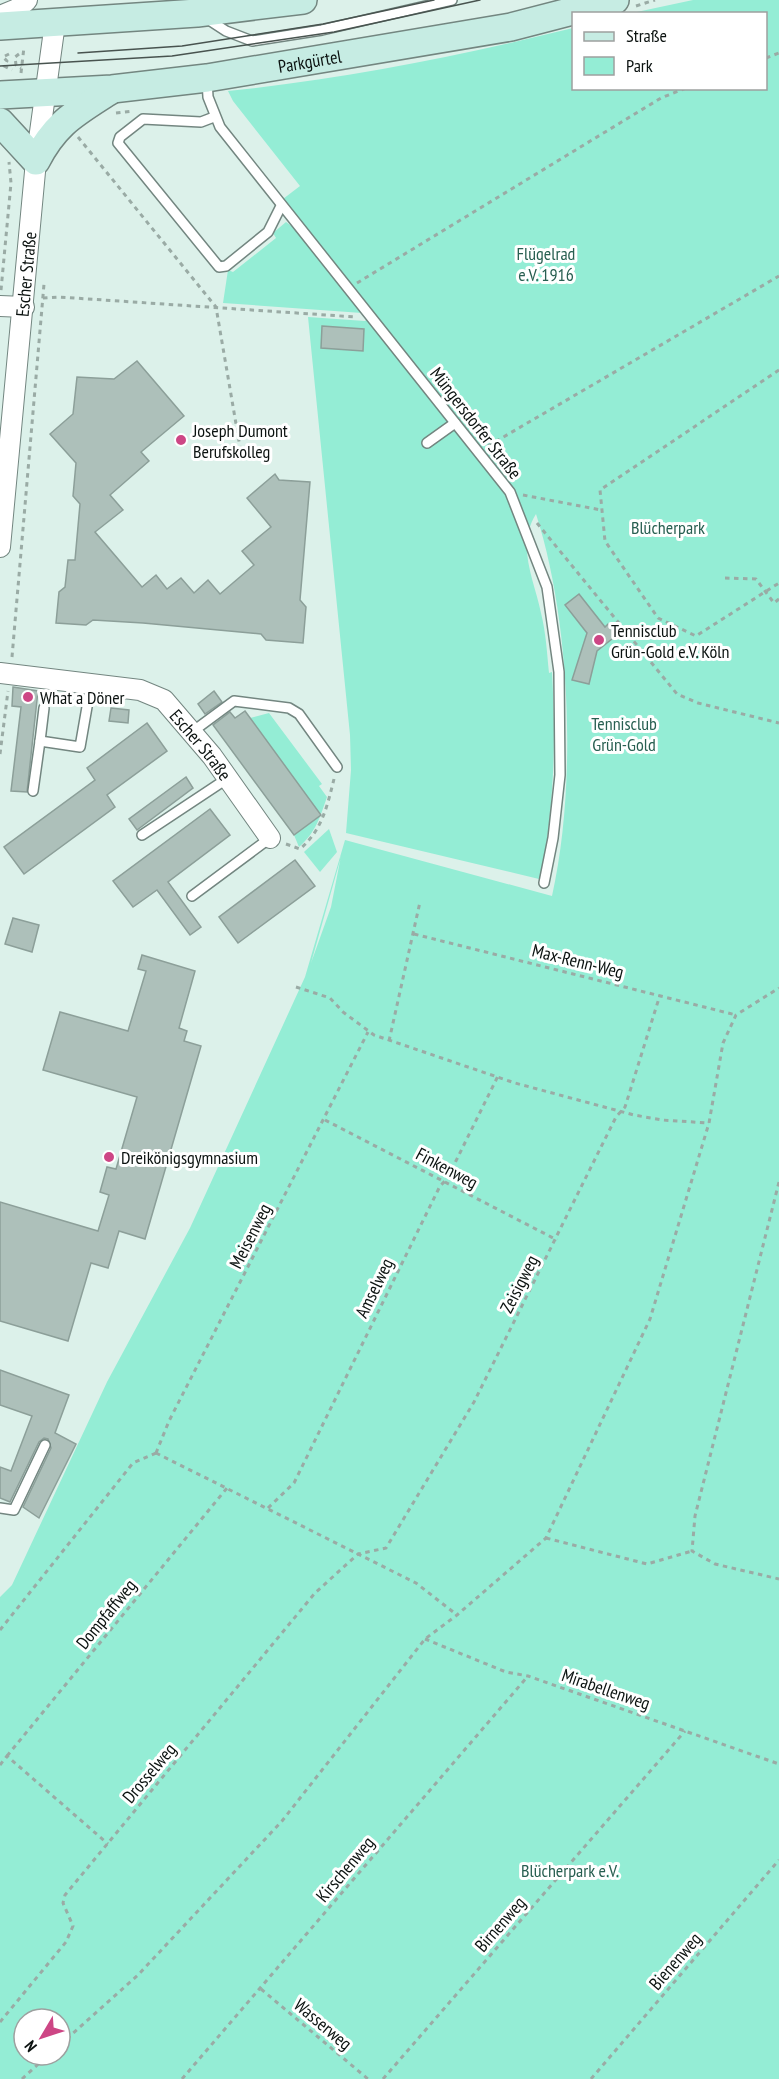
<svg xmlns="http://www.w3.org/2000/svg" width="779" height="2079" font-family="'PT Sans Narrow',sans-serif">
<rect width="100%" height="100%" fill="#dcf1ea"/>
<!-- green -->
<g fill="#94edd5" fill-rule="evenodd">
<path d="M693 0H779V2079H0V1597L12 1585 107 1382 190 1228 305 977 345 840 552 896C577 785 571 622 536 514 516 546 534 579 541 613 546 633 547 653 549 673L552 672C556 744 554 807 541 877L539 879 346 833 351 770 350 735 308 317 365 321 374 313 283 199 300 186 233 101 228 91C344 79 460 56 573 28L574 88H766V14L632 13ZM341 856 331 907 311 963 341 857ZM24 2019H60V2055H24Z"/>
<path d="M286 222 297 230 362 313 223 303 228 270 233 272 276 238 273 233Z"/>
<path d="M269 713 322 784 319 786 327 797C320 817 316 832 299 847L294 835 321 815 250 718Z"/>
<path d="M329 829 337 852 320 872 304 852Z"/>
</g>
<!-- building -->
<g fill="#adc0ba" stroke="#8c9f99" stroke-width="1.5">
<path d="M322 326 364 329 363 351 321 348Z"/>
<path d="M137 361 184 416 141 452 149 461 110 495 123 510 95 532 142 587 156 575 167 589 181 578 194 593 208 580 220 594 254 565 242 551 271 527 247 498 275 474 279 480 310 482 300 600 306 607 303 643 266 640 261 634 143 623 93 620 86 625 56 623 59 592 65 587 68 560H75L80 504 73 496 76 463 50 434 73 414 77 377 114 379Z"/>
<path d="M579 594 605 627 608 624 617 635 597 651 589 684 572 680 587 633 565 605Z"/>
<path d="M13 687 38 691 27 792 11 791 21 707 12 706Z"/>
<path d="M214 691 222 702 205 714 198 704Z"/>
<path d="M111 708 129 710 128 723 109 721Z"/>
<path d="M245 711 321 815 294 835 213 725 230 712 235 718Z"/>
<path d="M147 723 167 751 107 795 115 807 24 874 4 847 95 780 87 768Z"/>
<path d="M186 777 193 788 137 830 129 819Z"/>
<path d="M210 809 230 835 168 882 201 927 190 935 157 890 133 907 113 881Z"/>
<path d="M295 860 315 886 238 943 219 917Z"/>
<path d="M13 918 39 925 32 952 5 944Z"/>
<path d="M142 955 195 971 179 1028 187 1031 184 1041 201 1046 145 1239 119 1231 108 1268 91 1263 68 1341 0 1321V1202L98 1231 109 1195 100 1192 107 1167 116 1169 137 1097 43 1070 60 1012 128 1031 146 971 138 969Z"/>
<path d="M0 1370 69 1395 55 1433 76 1444 39 1518 23 1507 51 1448 48 1439 44 1438 39 1442 10 1502 0 1498V1467L11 1471 32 1416 0 1405Z"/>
</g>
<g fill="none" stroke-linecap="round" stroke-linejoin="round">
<defs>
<g id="lane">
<path d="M206 18 226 31 252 41 322 30 452 0"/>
<path d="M207 80 208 97 220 127 510 492 547 587 559 672 560 775 553 838 544 883"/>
<path d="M214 117 201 122 143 119 120 137 118 143 219 267 226 266 268 232 281 206"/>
<path d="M427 443 455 423"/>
<path d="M192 732 234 701 289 708 299 714 337 767"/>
<path d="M40 741 44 708"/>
<path d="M33 791 40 741 80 747 91 684"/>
<path d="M142 835 228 778"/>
<path d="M192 896 270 838"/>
<path d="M0 1508 14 1510 45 1445"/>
</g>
<g id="street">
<path d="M0 16 17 9 27 0"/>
<path d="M0 306 24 307"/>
<path id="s1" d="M0 547 36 161 55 23"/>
<path id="s2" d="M0 673 140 690 164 700 212 756 270 838"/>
</g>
<g id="secondary">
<path d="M0 26 197 13 303 0"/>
<path id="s3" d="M0 95 112 89 207 78 511 27 615 0"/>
<path d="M0 122 36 161C56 122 76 113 111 90"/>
</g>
</defs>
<!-- lane casing -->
<use href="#lane" stroke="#738680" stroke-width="12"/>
<!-- street casing -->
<use href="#street" stroke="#738680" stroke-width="22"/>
<!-- secondary casing -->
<use href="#secondary" stroke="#738680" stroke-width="30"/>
<!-- path -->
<g stroke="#9aaba5" stroke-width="3" stroke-dasharray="4.5 4.5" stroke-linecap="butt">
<path d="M636 6 655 0"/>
<path d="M9 54 3 57 7 61 4 66 12 70"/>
<path d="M19 54 15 57 16 65 21 68"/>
<path d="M766 58 779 53"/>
<path d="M21 73 24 47"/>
<path d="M116 113 133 111"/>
<path d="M78 137 216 307 241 453"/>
<path d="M357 283 661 98 686 88"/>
<path d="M1 290 11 183 9 162"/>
<path d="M43 298 59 297 356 317"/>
<path d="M779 370 600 490 605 541 658 618 696 636 779 583"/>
<path d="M488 446 779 276"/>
<path d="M523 495 601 510"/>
<path d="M537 523 677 694 698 703 779 723"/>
<path d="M725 578 756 579 774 603 779 599"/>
<path d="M12 657 44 284"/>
<path d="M0 754 8 691"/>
<path d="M286 844 300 849C322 830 327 807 334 779"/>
<path d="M414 934 736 1015"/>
<path d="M296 987 330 998 343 1012 374 1035 515 1083 634 1115 662 1120 709 1123"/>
<path d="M389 1041 420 902"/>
<path d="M325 1120 557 1240"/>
<path d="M779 1182 695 1516 692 1551 715 1564 779 1579"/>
<path d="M156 1453 169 1421 368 1032"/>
<path d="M156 1453 416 1583 457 1615"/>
<path d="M268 1508 294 1483 440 1186 447 1179 498 1076"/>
<path d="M546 1538 647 1564 692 1551"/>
<path d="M0 1630 133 1463 156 1453"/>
<path d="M425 1639 506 1672 528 1676 779 1764"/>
<path d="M7 1756 227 1488"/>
<path d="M0 1765 7 1756 108 1844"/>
<path d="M261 1989 368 2079"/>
<path d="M0 2022 66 1942 73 1926 63 1903 65 1895 315 1593 358 1554 386 1548 474 1402 604 1141 616 1117 625 1107 660 995"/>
<path d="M60 2045 138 1975 282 1821 425 1639 457 1615 546 1538 650 1319 709 1123 723 1043 736 1015 779 988"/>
<path d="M22 2079 48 2055"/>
<path d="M182 2079 528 1676"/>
<path d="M383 2079 685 1731"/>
<path d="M591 2079 779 1860"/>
</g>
<!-- lane -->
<use href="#lane" stroke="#fff" stroke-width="9"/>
<!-- street -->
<use href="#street" stroke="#fff" stroke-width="20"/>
<!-- secondary -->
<use href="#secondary" stroke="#c6ece3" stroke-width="27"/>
<!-- tram -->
<g stroke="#48534f" stroke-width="1.5">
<path d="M78 53 182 46 323 24 434 0"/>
<path d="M0 66 172 56 334 32 480 0"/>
</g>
</g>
<!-- markers -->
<g fill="#cd4685" stroke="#fff" stroke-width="2">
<circle cx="181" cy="440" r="6"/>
<circle cx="599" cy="640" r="6"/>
<circle cx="28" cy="697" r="6"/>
<circle cx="109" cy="1157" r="6"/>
</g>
<g text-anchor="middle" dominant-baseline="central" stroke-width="6" stroke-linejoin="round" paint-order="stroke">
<!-- street labels -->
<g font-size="18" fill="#0b1210" stroke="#fff">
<text stroke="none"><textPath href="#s3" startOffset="312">Parkgürtel</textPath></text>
<text stroke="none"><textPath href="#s1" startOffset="274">Escher Straße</textPath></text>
<text transform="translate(476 423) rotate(52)">Müngersdorfer Straße</text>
<text stroke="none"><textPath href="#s2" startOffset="225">Escher Straße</textPath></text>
<text transform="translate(578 961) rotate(14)">Max-Renn-Weg</text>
<text transform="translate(447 1168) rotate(28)">Finkenweg</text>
<text transform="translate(250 1236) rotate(-63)">Meisenweg</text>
<text transform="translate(519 1284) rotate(-63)">Zeisigweg</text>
<text transform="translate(374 1288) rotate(-64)">Amselweg</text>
<text transform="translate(106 1614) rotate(-51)">Dompfaffweg</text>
<text transform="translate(606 1689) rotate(19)">Mirabellenweg</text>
<text transform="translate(149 1773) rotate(-50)">Drosselweg</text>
<text transform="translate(345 1869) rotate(-50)">Kirschenweg</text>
<text transform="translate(500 1924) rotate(-49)">Birnenweg</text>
<text transform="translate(675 1961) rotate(-49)">Bienenweg</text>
<text transform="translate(323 2024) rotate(40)">Wasserweg</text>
</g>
<!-- park labels -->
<g font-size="18" fill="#285f51" stroke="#fff">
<text x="546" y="253">Flügelrad<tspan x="546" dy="21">e.V. 1916</tspan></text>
<text x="668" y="527">Blücherpark</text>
<text x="624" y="723">Tennisclub<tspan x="624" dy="21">Grün-Gold</tspan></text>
<text x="570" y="1870">Blücherpark e.V.</text>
</g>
<!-- poi labels -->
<g font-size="18" fill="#0b1210" stroke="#fff" text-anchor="start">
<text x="193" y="430">Joseph Dumont<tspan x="193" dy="21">Berufskolleg</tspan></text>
<text x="611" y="630">Tennisclub<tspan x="611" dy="21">Grün-Gold e.V. Köln</tspan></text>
<text x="40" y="697">What a Döner</text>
<text x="121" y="1157">Dreikönigsgymnasium</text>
</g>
</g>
<!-- legend -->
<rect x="572" y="12" width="195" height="78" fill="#ffffff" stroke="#9da09f" stroke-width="1.5"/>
<rect x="584" y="32" width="30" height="9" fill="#c6ece3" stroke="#9da09f" stroke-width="1.5"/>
<text x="626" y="42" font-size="18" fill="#0b1210">Straße</text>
<rect x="584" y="57" width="30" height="18" fill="#94edd5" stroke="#9da09f" stroke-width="1.5"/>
<text x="626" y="72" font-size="18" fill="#0b1210">Park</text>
<!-- north arrow -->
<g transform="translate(42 2037) rotate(231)"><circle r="28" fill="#ffffff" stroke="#9da09f" stroke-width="1.5"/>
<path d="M0-4.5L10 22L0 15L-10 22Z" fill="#cd4685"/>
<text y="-9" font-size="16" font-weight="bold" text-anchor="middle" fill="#0b1210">N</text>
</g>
</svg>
